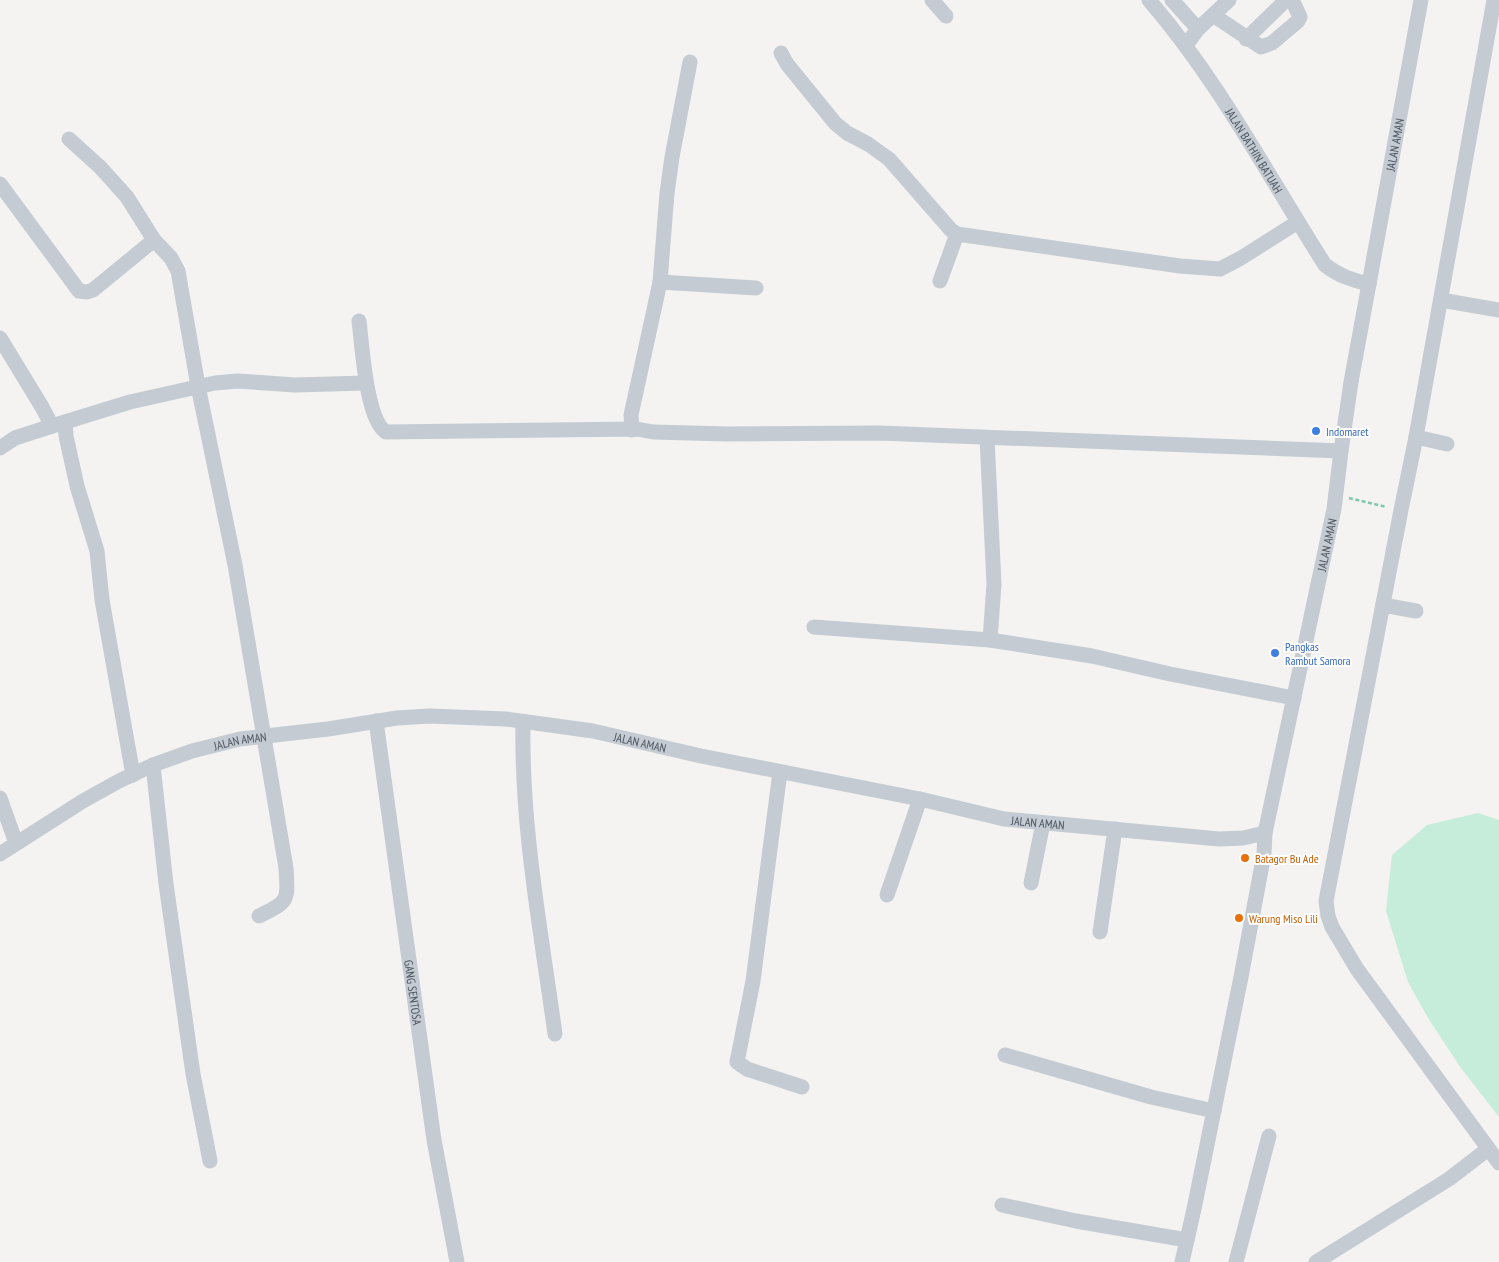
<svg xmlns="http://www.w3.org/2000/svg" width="1499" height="1262" font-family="'PT Sans Narrow',sans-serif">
<rect width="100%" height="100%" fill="#f4f3f2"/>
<!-- green -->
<path fill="#c6ecda" d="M1478 813 1499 820V1117L1461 1068 1428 1018 1408 982 1386 911 1392 855 1427 825Z"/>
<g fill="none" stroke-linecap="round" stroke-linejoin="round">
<!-- path -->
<path stroke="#81c8ae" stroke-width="2.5" stroke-dasharray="4 2.5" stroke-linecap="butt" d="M1349 498 1387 507"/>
<!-- minor -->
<g stroke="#c4cbd2" stroke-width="15">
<path d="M932 0 946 16"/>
<path id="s1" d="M1149 0C1219 81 1268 176 1325 265 1339 276 1352 280 1369 284"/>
<path d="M1172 0 1198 29"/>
<path d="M1494 0 1416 437 1401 510 1326 901 1328 916 1332 927 1357 969 1499 1163"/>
<path d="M1213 15 1261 47 1272 43 1298 21 1300 17 1294 4 1290 0"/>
<path d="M1246 39 1286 0"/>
<path d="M1186 45 1198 29 1229 0"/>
<path d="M781 53 787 64 835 123 847 133 868 144 889 159 951 230 957 234 1180 266 1220 269 1241 258 1298 222"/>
<path d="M69 139 100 167 127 197 154 240 171 258 178 271 198 386 235 565 286 868C288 902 289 901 259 916"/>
<path d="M0 184 79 291 87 292 93 290 154 240"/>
<path d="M940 281 957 234"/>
<path d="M660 282 756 288"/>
<path d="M1441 300 1499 310"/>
<path d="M359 321C362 344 366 420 386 432L637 429 653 432 727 434 880 433 1341 451"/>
<path d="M0 338 42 407 52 426 130 402 215 383 238 381 295 385 366 383"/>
<path d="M65 422 66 436 77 486 97 551 102 600 133 775"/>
<path d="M632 430 631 415 660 282 667 193 672 157 690 62"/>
<path d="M1416 437 1447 444"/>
<path d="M987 438 994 584 990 640"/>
<path d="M0 448 15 438 52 426"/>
<path d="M1383 605 1416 611"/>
<path d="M814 627 990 640 1092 656 1170 674 1294 698"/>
<path id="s2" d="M376 721 434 1140 457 1262"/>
<path d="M523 722C521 827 541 931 555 1034"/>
<path d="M153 765 166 884 193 1074 210 1161"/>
<path d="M780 772 753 981 737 1062 747 1069 802 1087"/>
<path d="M0 798 16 843"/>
<path id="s3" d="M0 854 83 801 119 781 153 765 192 751 240 739 328 729 397 718 430 716 506 719 593 731 701 756 920 799 1004 819 1219 839 1243 838 1265 833"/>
<path d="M1031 883 1043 823"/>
<path d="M887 895 920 799"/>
<path d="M1100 932 1115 829"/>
<path d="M1005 1055 1151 1097 1214 1111"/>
<path d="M1002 1205 1076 1221 1187 1240"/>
<path id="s4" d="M1182 1262 1194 1209 1241 977 1264 854 1265 833 1334 509 1341 451 1351 382 1421 0"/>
<path d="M1236 1262 1269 1136"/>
<path d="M1316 1262 1449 1179 1488 1149"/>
</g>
</g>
<!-- markers -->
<g fill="#3f7fe0" stroke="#fff" stroke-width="2">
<circle cx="1316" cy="431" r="5"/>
<circle cx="1275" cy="653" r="5"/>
</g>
<g fill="#e8710a" stroke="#fff" stroke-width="2">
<circle cx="1245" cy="858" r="5"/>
<circle cx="1239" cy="918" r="5"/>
</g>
<g text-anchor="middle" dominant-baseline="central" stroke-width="4" stroke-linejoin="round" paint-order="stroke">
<!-- street labels -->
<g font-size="12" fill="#4b535e" stroke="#fff">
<text stroke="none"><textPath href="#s4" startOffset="1138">JALAN AMAN</textPath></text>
<text stroke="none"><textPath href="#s1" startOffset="184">JALAN BATHIN BATUAH</textPath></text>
<text stroke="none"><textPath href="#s4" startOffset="732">JALAN AMAN</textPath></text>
<text stroke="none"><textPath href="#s3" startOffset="268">JALAN AMAN</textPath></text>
<text stroke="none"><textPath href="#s3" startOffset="672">JALAN AMAN</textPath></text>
<text stroke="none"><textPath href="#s3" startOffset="1078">JALAN AMAN</textPath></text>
<text stroke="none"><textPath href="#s2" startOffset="274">GANG SENTOSA</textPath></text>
</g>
<!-- shop labels -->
<g font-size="12" fill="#366cbe" stroke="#fff" text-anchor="start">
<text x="1326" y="431">Indomaret</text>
<text x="1285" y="646">Pangkas<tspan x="1285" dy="14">Rambut Samora</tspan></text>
</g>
<!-- food labels -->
<g font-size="12" fill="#c56008" stroke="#fff" text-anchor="start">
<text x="1255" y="858">Batagor Bu Ade</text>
<text x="1249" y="918">Warung Miso Lili</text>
</g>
</g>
</svg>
